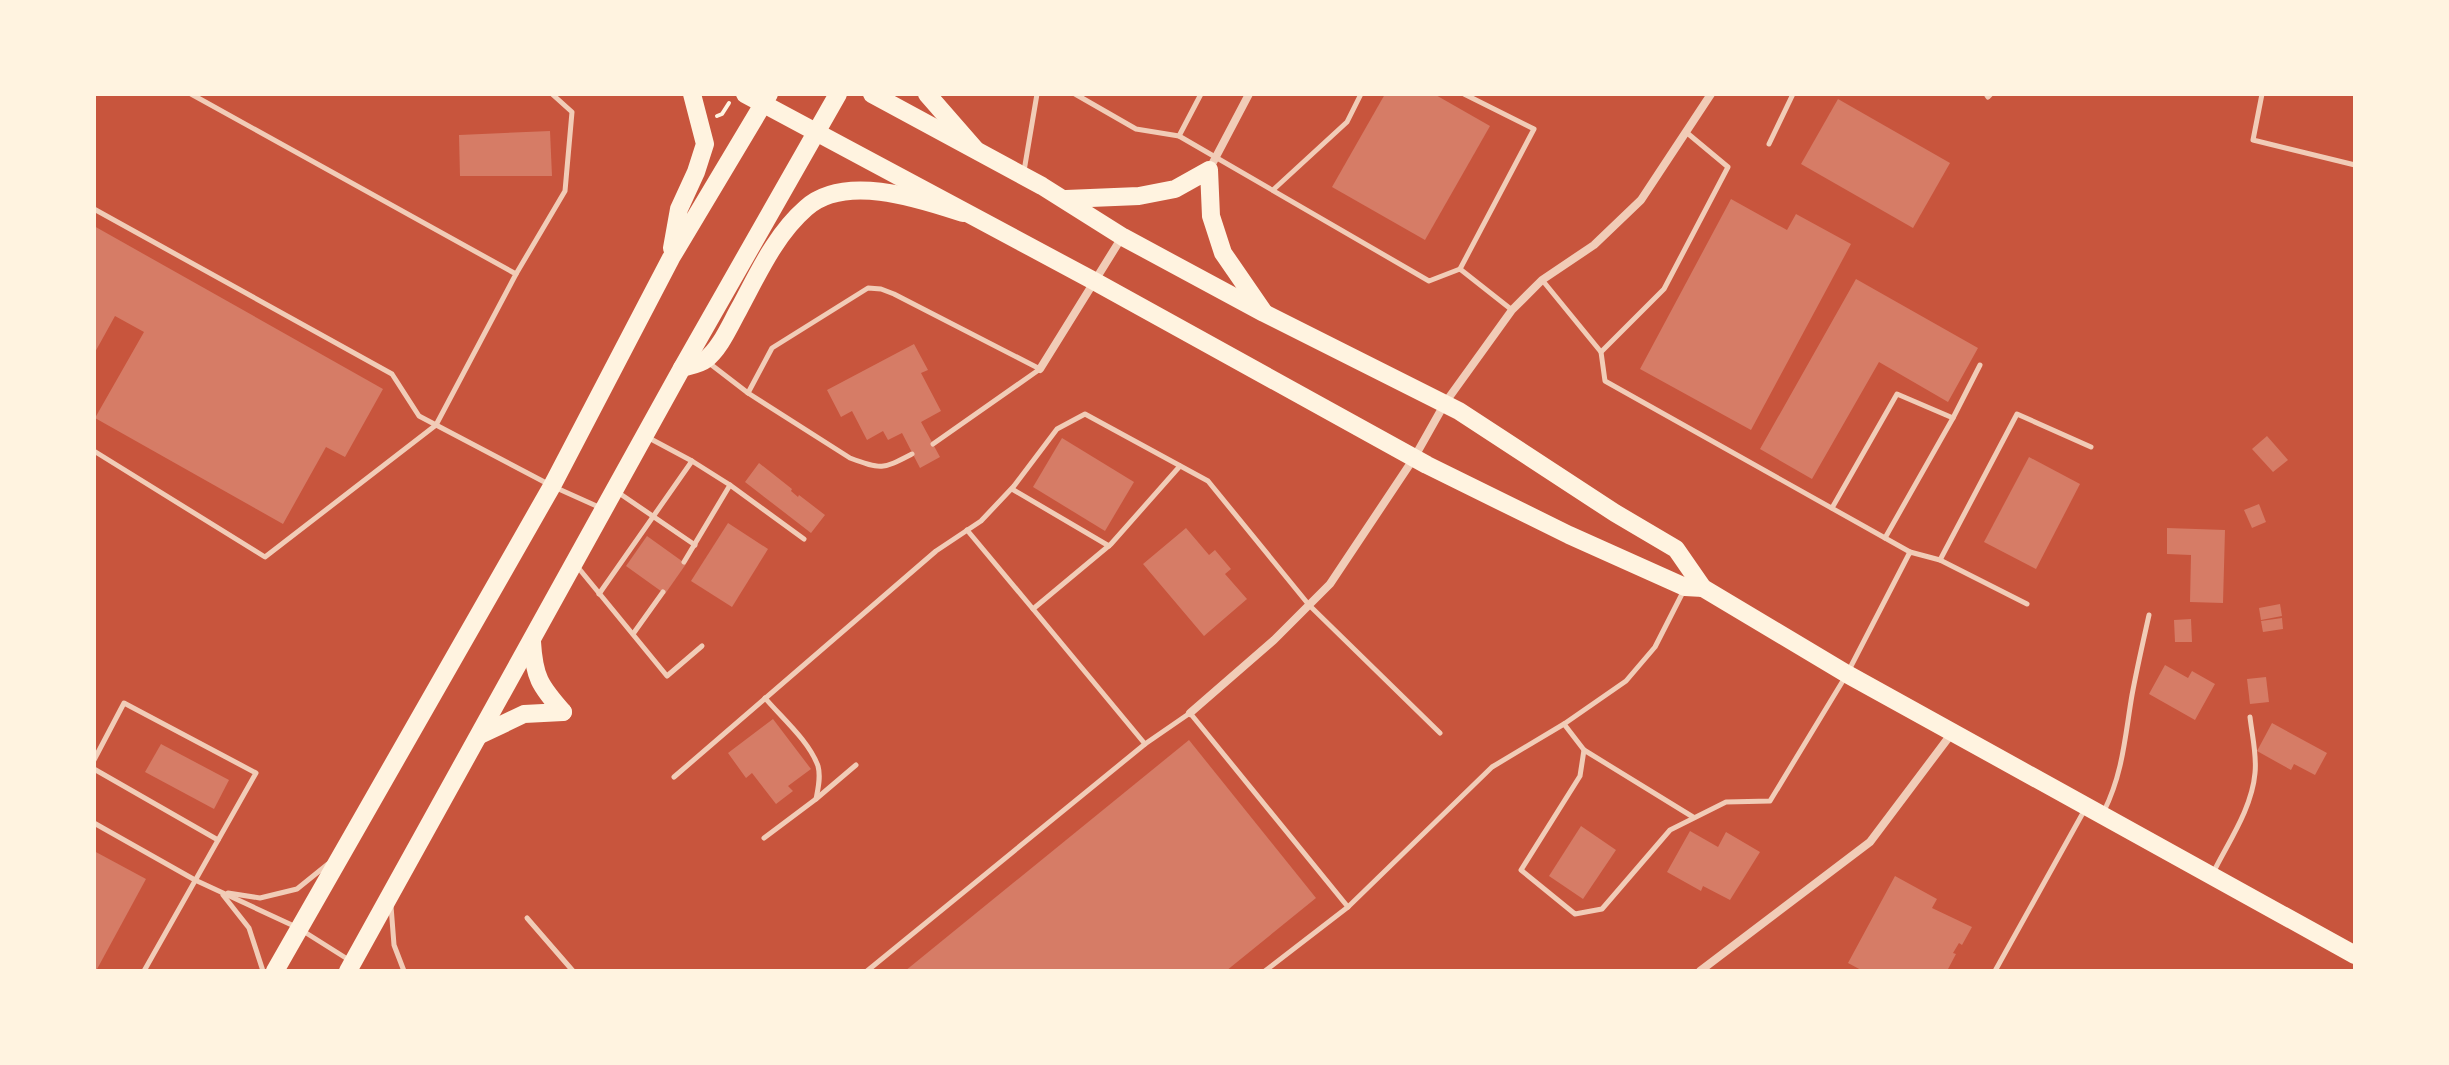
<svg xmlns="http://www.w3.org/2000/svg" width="2449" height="1065" font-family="Roboto,sans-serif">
<rect width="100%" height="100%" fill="#c8553d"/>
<!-- building -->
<g fill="#d67c66">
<path d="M1385 94H1434L1490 126 1425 240 1332 187Z"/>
<path d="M1838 99 1950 163 1913 228 1801 164Z"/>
<path d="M550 131 552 176H460L459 135Z"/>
<path d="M1731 199 1787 230 1796 214 1851 244 1751 430 1640 369Z"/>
<path d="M94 226 383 389 345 457 326 447 283 524 95 418 144 332 115 316 94 354Z"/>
<path d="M1856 279 1978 348 1948 402 1879 362 1812 479 1760 449Z"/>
<path d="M914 344 928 370 921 373 941 411 921 422 940 457 920 468 902 433 888 440 883 431 867 440 852 411 841 417 827 390Z"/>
<path d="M2267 436 2288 460 2273 472 2252 449Z"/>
<path d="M1062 438 1134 482 1105 531 1033 487Z"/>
<path d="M2029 457 2080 484 2036 569 1984 542Z"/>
<path d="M759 463 792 489 791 491 798 497 799 495 825 515 811 533 745 482Z"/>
<path d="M2259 504 2266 522 2252 528 2244 510Z"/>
<path d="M728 523 768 549 732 607 691 581Z"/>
<path d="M1186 528 1209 555 1215 550 1231 569 1225 574 1247 599 1204 636 1143 564Z"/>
<path d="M2167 528 2225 530 2223 603 2190 602 2191 555 2167 554Z"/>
<path d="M647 536 686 564 665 594 626 566Z"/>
<path d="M2280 604 2282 616 2261 620 2259 608Z"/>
<path d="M2282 618 2283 629 2263 632 2261 621Z"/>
<path d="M2191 619 2192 642H2175L2174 620Z"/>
<path d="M2165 665 2188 678 2192 671 2215 684 2195 720 2149 694Z"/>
<path d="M2266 677 2269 702 2250 704 2247 679Z"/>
<path d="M773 719 811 769 788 786 793 791 776 804 752 773 746 778 728 753Z"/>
<path d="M2272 723 2327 753 2315 775 2294 764 2291 770 2257 751Z"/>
<path d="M1189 740 1316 898 1226 971H905Z"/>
<path d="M161 744 229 780 214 809 145 772Z"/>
<path d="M1581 826 1616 850 1583 899 1549 876Z"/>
<path d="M1690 831 1718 847 1726 832 1760 852 1730 900 1703 886 1701 891 1667 872Z"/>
<path d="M94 851 146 879 96 971H94Z"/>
<path d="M1895 876 1937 899 1932 908 1972 927 1962 945 1959 943 1953 953 1956 954 1947 971H1863L1848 963Z"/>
</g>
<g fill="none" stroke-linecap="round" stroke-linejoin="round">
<!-- path -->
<path stroke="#fff3e0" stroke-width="4" d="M717 116 722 114 729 103"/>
<!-- service -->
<g stroke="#f1ccb7" stroke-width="5">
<path d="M1075 94 1136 129 1179 136 1429 281 1460 269 1512 310"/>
<path d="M1986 94 1988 97 1991 94"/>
<path d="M2262 94 2253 140 2355 165"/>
<path d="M1179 136 1201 94"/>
<path d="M1769 144 1793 94"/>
<path d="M1024 171 1037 94"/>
<path d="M1273 190 1347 122 1361 94"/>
<path d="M94 209 392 374 419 416 552 486 601 508"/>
<path d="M1460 269 1534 129 1464 94"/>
<path d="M516 274 565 191 572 112 552 94"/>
<path d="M1543 281 1601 352 1605 381 1910 552"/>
<path d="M1601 352 1664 289 1728 167 1686 132"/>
<path d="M709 363 748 393 772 348 868 288 881 289 894 294 1040 369 933 444"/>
<path d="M748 393 850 458C882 470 883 469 912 454"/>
<path d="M1953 418 1980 365"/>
<path d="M94 451 265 557 436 425 516 274 191 94"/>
<path d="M692 461 730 485"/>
<path d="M1012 489 1109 546"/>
<path d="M616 491 695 545"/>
<path d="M1832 508 1897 394 1953 418 1885 538"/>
<path d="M967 530 1033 609 1111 544 1180 466"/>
<path d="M1940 560 2027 604"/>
<path d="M684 562 730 485 804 539"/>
<path d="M576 565 667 676 702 646"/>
<path d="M599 594 692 461 649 438"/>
<path d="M1033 609 1145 744 1190 713 1348 907 1492 767 1564 724 1626 681 1655 647 1683 592"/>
<path d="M633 634 663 592"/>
<path d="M1849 670 1910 552 1940 560 2017 414 2091 447"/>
<path d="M765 698C782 718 809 741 818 766 821 777 818 789 816 799"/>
<path d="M1564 724 1584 750 1580 776 1521 870 1575 914 1602 909 1670 830 1726 802 1770 801 1844 679"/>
<path d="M1584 750 1693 817"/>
<path d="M94 760 124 703 256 773 144 971"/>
<path d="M94 769 218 840"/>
<path d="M674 777 936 551 981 521 1014 486 1057 429 1085 414 1208 481 1309 605 1440 733"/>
<path d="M2104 811C2123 773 2125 736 2132 695 2137 668 2143 642 2149 615"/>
<path d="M94 823 195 880 294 926"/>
<path d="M764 838 816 799 856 765"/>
<path d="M2214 871C2229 841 2252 808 2255 773 2257 755 2252 735 2250 717"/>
<path d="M228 893 260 898 297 889 328 864"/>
<path d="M223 895 249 928 263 971"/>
<path d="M391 906 394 945 404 971"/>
<path d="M527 918 573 971"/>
<path d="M303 931 349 960"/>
<path d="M867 971 1145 744"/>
<path d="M1265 971 1348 907"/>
<path d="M1995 971 2084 811"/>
</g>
<!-- minor -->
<g stroke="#f1ccb7" stroke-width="8">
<path d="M1209 170 1249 94"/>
<path d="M1040 369 1122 237"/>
<path d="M1190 713 1274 640 1330 584 1414 458 1445 403 1512 310 1542 280 1594 245 1641 200 1711 94"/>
<path d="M1700 971 1870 842 1952 733"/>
</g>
<!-- primary -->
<g stroke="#fff3e0" stroke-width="18">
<path d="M745 94 1094 281 1427 465 1569 535 1685 587 1703 588"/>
<path d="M872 94 1042 186 1123 237 1264 313 1459 411 1615 513 1676 549 1703 588 1847 674 2355 955"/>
<path d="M1066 199 1139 196 1175 189 1209 170 1211 216 1223 253 1263 311"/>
</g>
<!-- trunk -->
<g stroke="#fff3e0" stroke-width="18">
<path d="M927 94 975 149"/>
<path d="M672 248 679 209 696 172 705 144 692 94"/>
<path d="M682 368C689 366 700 364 705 360 720 349 730 325 739 309 758 274 775 235 806 208 845 173 920 199 963 213"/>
<path d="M532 642C534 677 540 686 563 712"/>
<path d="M480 735 524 714 563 712"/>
<path d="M275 971 552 486 671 258 769 94"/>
<path d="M348 971 682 368 838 94"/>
</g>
</g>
<!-- border -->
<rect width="2449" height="1065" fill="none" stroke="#fff3e0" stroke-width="192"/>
</svg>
